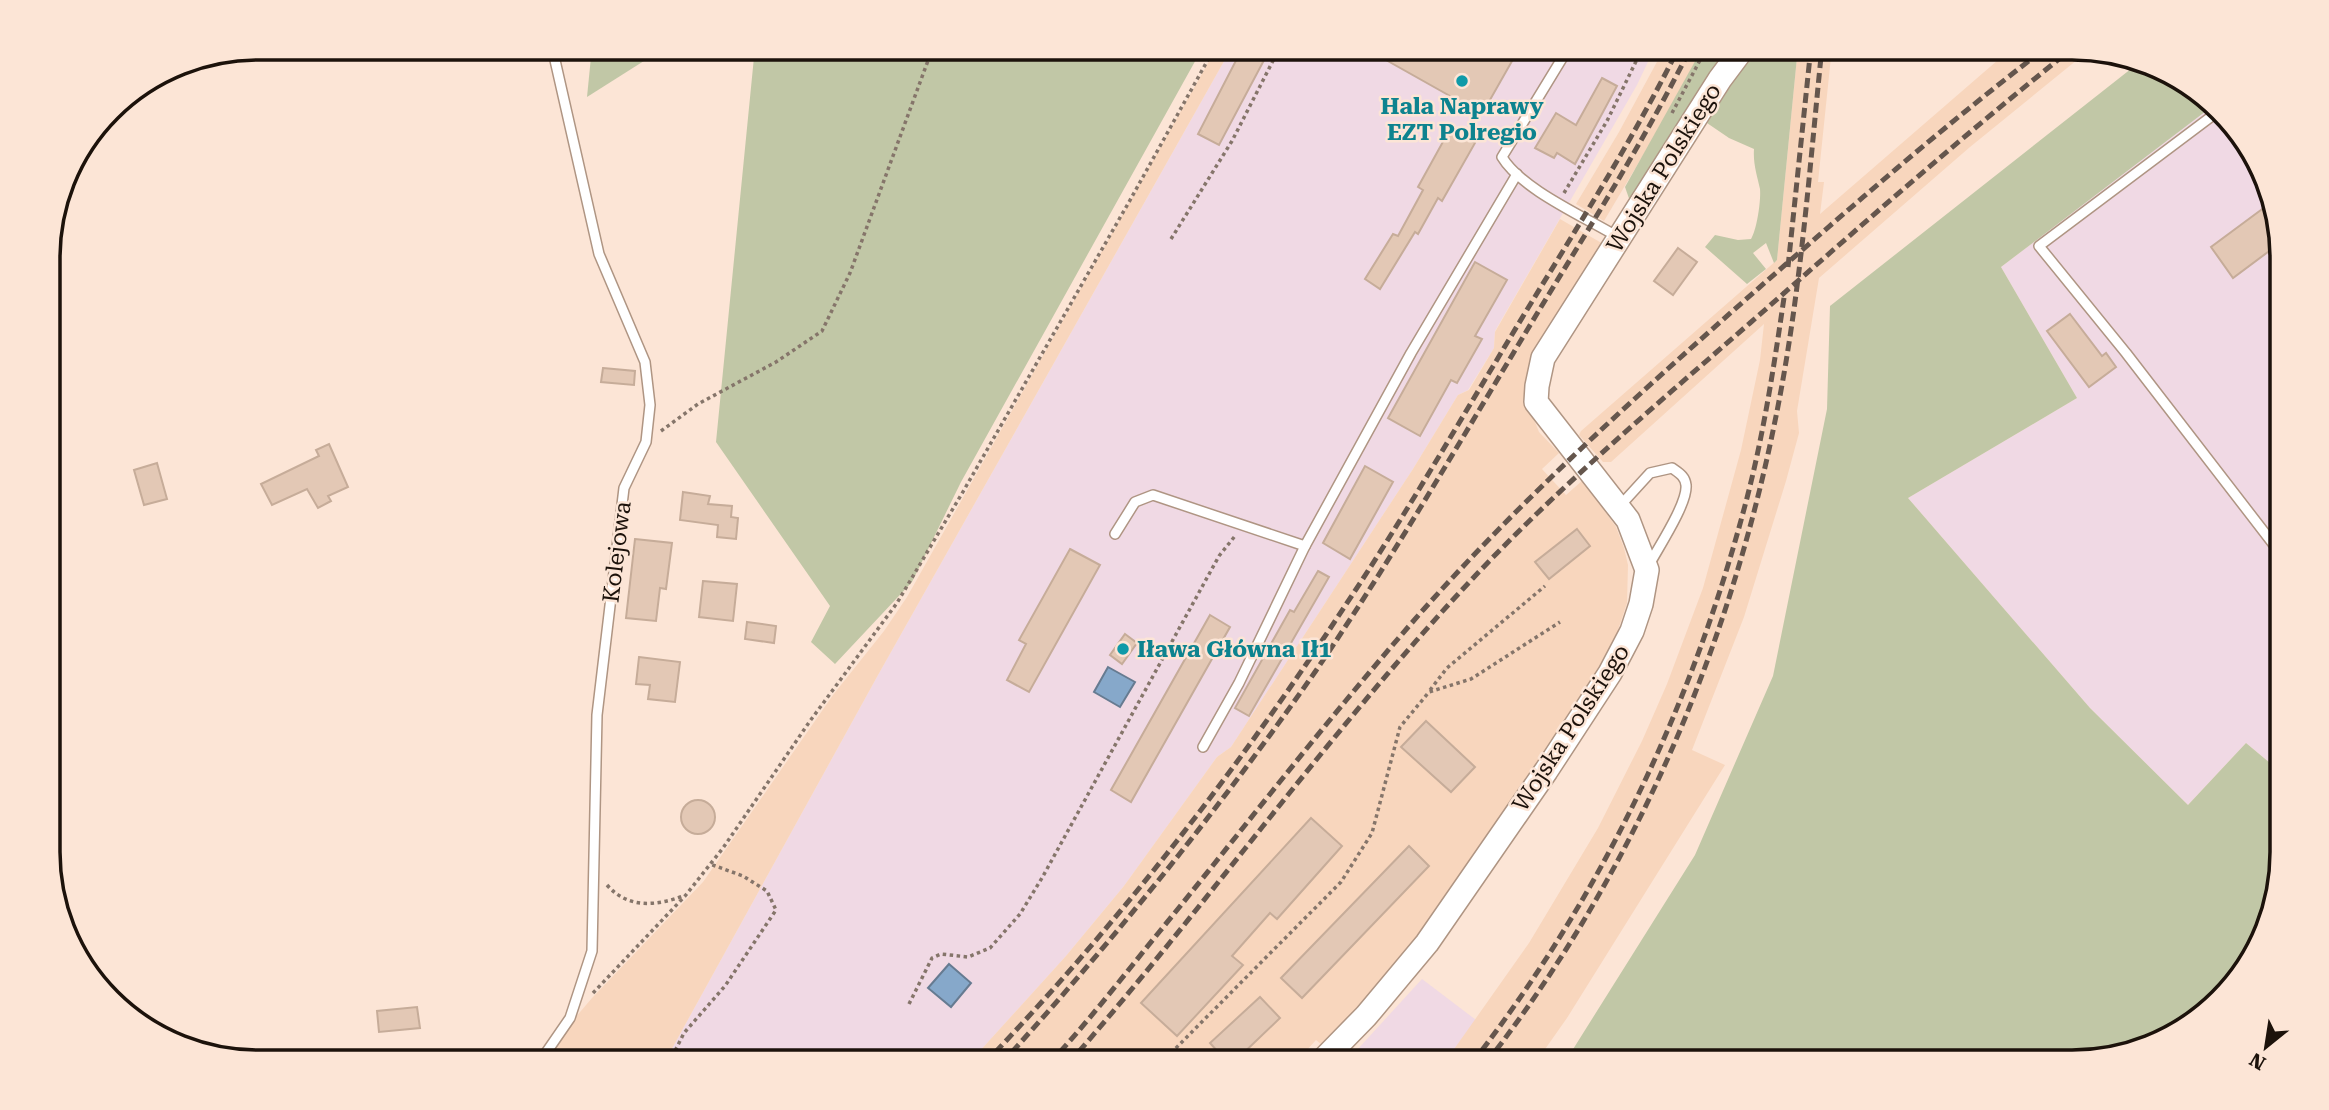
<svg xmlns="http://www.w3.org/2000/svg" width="2329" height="1110" font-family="'Roboto Serif',serif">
<rect width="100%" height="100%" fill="#fce5d6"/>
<!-- industrial -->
<g fill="#f0d9e4">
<path d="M1232 47H1655L1637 85 1495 331 1494 348 1468 390 1458 395 1413 469 1231 747 1217 757 1124 886 1066 956 969 1063H664L878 675Z"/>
<path d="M2210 108 2238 130 2280 231 2282 773 2246 743 2188 805 2090 708 1908 498 2077 398 2001 267Z"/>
<path d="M1422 979 1476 1020 1445 1062H1346Z"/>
</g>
<!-- built -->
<g fill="#f8d6bd">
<path d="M1217 47H1232L878 675 664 1063H544L569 1025 592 998 703 882 833 695 884 631 907 597Z"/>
<path d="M1665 47H1703L1668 113 1604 221 1576 204 1619 132Z"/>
<path d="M1798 47H1832L1818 182H1824L1820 214 2013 47H2071L2088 51 1970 147 1819 278 1797 411 1799 433 1786 481 1744 617 1692 750 1725 765 1567 1018 1536 1062H1445L1529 943 1598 828 1642 741 1667 684 1703 588 1741 450 1760 360 1764 324 1611 462H1603L1579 435 1581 431 1777 260Z"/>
<path d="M1560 219 1605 245 1527 402 1539 432 1559 453 1542 469 1566 495 1583 480 1616 527 1624 548 1628 565 1627 603 1615 639 1605 660 1447 901 1377 989 1322 1045 1316 1040 1295 1063H969L1066 956 1124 886 1217 757 1231 747 1413 469 1458 395 1469 390 1494 348 1495 332Z"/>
</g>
<!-- green -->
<g fill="#c1c7a6">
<path d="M592 47H666L587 97Z"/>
<path d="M755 47H1203L961 482 912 582 835 664 811 642 830 606 716 442Z"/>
<path d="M1703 47H1732L1632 207 1625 187Z"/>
<path d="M1774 47H1798L1777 260 1774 263 1766 243 1753 253 1766 269 1747 284 1705 247 1715 235 1738 240 1751 239C1757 229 1761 201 1760 189 1757 175 1753 164 1754 149L1729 138 1707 123 1744 65Z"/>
<path d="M2141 61 2152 63 2210 108 2001 267 2077 398 1908 498 2090 708 2188 805 2246 743 2282 773V853L2266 933 2230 991 2189 1027 2085 1062H1565L1695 855 1773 676 1827 409 1830 306Z"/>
</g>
<!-- water -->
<g fill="#86a8ca" stroke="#667b91" stroke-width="2">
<path d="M1108 667 1135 682 1120 707 1094 692Z"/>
<path d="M949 964 971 983 951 1007 928 988Z"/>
</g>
<!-- building -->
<g fill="#e3c8b5" stroke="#c6ac99" stroke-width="2">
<path d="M1243 47H1271L1219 145 1198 134Z"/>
<path d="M1363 47H1520L1482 114Z"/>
<path d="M1602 78 1617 86 1575 164 1557 153 1554 158 1535 148 1556 113 1576 125Z"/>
<path d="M1450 129 1475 143 1442 201 1438 198 1418 234 1415 232 1380 289 1365 279 1393 234 1398 236 1423 190 1418 187Z"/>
<path d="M2269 204 2280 231V243L2233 278 2211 247Z"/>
<path d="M1678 248 1697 262 1673 295 1654 281Z"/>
<path d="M1475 262 1507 280 1475 336 1482 339 1457 383 1451 380 1420 436 1388 418Z"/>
<path d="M2070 314 2102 356 2106 353 2116 367 2089 387 2047 331Z"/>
<path d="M603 368 635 371 634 385 601 382Z"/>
<path d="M329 444 348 487 328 496 331 501 318 508 307 489 272 505 261 484 319 456 316 450Z"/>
<path d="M157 463 167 499 144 505 134 470Z"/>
<path d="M1365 466 1393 482 1350 559 1323 543Z"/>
<path d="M683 492 710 496 708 504 732 506 731 517 738 518 736 539 717 537 718 525 680 520Z"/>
<path d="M1577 529 1590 546 1549 579 1535 562Z"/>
<path d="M635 539 672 543 666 589 660 588 656 621 626 618Z"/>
<path d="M1070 549 1100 565 1029 692 1007 680 1026 644 1019 640Z"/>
<path d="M1318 571 1329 577 1249 716 1235 708 1290 610 1294 612Z"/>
<path d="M703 581 737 584 733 621 699 617Z"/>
<path d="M1210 615 1230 627 1131 802 1111 790Z"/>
<path d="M747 622 776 626 774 643 745 639Z"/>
<path d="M1125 634 1137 643 1122 664 1110 655Z"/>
<path d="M639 657 680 662 675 702 648 699 650 685 636 684Z"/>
<path d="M1426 721 1475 767 1451 792 1401 747Z"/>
<circle cx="698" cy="817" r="17"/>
<path d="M1311 818 1342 846 1277 919 1270 913 1232 956 1243 965 1177 1036 1141 1003Z"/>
<path d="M1409 846 1429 866 1302 998 1281 978Z"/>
<path d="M1260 997 1280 1018 1233 1063H1228L1210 1043Z"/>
<path d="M417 1007 420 1028 379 1032 377 1011Z"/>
</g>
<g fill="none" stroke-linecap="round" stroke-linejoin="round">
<defs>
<g id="service">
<path d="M1569 47 1502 157C1521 189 1585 217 1618 237"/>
<path d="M2216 113 2039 246 2126 353 2281 554"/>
<path d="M1618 508 1650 473 1672 468C1679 473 1685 476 1686 485 1688 503 1658 548 1649 565"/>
<path d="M1115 534 1135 502 1153 495 1305 546"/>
<path d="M1203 747 1239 683 1305 546 1411 353 1517 174"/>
<path d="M539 1063 570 1018 592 951 597 715 624 488 646 442 650 405 645 362 599 254 552 47"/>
</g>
<path id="tertiary" d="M1321 1062 1366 1016 1427 943 1546 771 1610 673 1632 631 1641 604 1647 570 1628 520 1536 402 1537 386 1543 358 1720 79 1744 47"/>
</defs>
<!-- service casing -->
<use href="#service" stroke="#af9583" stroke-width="12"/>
<!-- tertiary casing -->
<use href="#tertiary" stroke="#af9583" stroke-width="26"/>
<!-- path -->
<g stroke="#85756a" stroke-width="3.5" stroke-dasharray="3.5 3.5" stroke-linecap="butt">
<path d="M1672 113 1707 47"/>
<path d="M1564 193 1607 121 1643 47"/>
<path d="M1171 239 1232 141 1280 47"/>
<path d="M661 431 698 404 776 362 822 331 850 273 933 47"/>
<path d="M1430 690 1447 668 1545 586"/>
<path d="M607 885C628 909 656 906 683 896"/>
<path d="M593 993 685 896 723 848 810 721 897 603 964 490 1129 202 1215 47"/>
<path d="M909 1004 932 958 941 954 968 957 990 948 1020 914 1042 878 1219 556 1235 536"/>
<path d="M669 1063 684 1033 725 986 776 910 767 891 743 876 710 864"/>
<path d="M1161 1063 1341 882 1372 833 1400 727 1429 692 1471 679 1560 622"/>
</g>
<!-- service -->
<use href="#service" stroke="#fff" stroke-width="9"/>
<!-- tertiary -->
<use href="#tertiary" stroke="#fff" stroke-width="23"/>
<!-- rail -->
<g stroke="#65564d" stroke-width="5" stroke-dasharray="10 5" stroke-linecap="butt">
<path d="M1788 267 1811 47"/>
<path d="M1473 1062C1603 894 1695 700 1748 494 1765 427 1775 359 1785 291"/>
<path d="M1487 1062C1631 877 1727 655 1774 426 1800 302 1809 174 1822 47"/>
<path d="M985 1063C1119 923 1239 768 1345 606 1399 525 1448 441 1498 358 1559 255 1626 154 1679 47"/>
<path d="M1002 1063C1115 939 1219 809 1315 672 1386 568 1449 460 1514 352 1574 251 1639 152 1691 47"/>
<path d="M1050 1063C1089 1021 1124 975 1160 931 1248 823 1332 713 1424 609 1523 498 1633 399 1744 301 1843 214 1942 127 2047 47"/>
<path d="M1069 1063C1208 904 1330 730 1475 576 1560 486 1656 405 1750 323 1856 230 1962 136 2073 48"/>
</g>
</g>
<!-- markers -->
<g fill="#0f9aa8" stroke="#fce5d6" stroke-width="2.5">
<circle cx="1462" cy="81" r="7"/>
<circle cx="1123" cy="649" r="7"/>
</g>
<g text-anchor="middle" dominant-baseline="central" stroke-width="5" stroke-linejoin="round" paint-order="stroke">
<!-- culture labels -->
<g font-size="23" font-weight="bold" fill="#0d838f" stroke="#fce5d6">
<text x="1462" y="106">Hala Naprawy<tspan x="1462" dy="26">EZT Polregio</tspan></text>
<text x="1137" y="649" text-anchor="start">Iława Główna Ił1</text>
</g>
<!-- street labels -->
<g font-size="23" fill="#1c120b" stroke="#fce5d6">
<text transform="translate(1664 168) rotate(-58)">Wojska Polskiego</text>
<text transform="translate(617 552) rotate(-83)">Kolejowa</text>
<text transform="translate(1571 728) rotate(-57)">Wojska Polskiego</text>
</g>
</g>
<!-- crop -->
<path d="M0 0H2329V1110H0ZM258 60H2072A198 198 0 0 1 2270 258V852A198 198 0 0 1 2072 1050H258A198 198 0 0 1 60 852V258A198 198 0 0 1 258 60Z" fill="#fce5d6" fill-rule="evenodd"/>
<path fill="none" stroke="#1c120b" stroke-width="3.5" d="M258 60H2072A198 198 0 0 1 2270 258V852A198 198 0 0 1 2072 1050H258A198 198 0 0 1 60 852V258A198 198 0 0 1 258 60Z"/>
<!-- north arrow -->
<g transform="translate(2266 1047) rotate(210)" stroke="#fce5d6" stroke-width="5" paint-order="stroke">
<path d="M0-5L12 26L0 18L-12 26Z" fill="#1c120b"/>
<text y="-10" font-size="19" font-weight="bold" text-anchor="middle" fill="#1c120b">N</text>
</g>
</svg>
